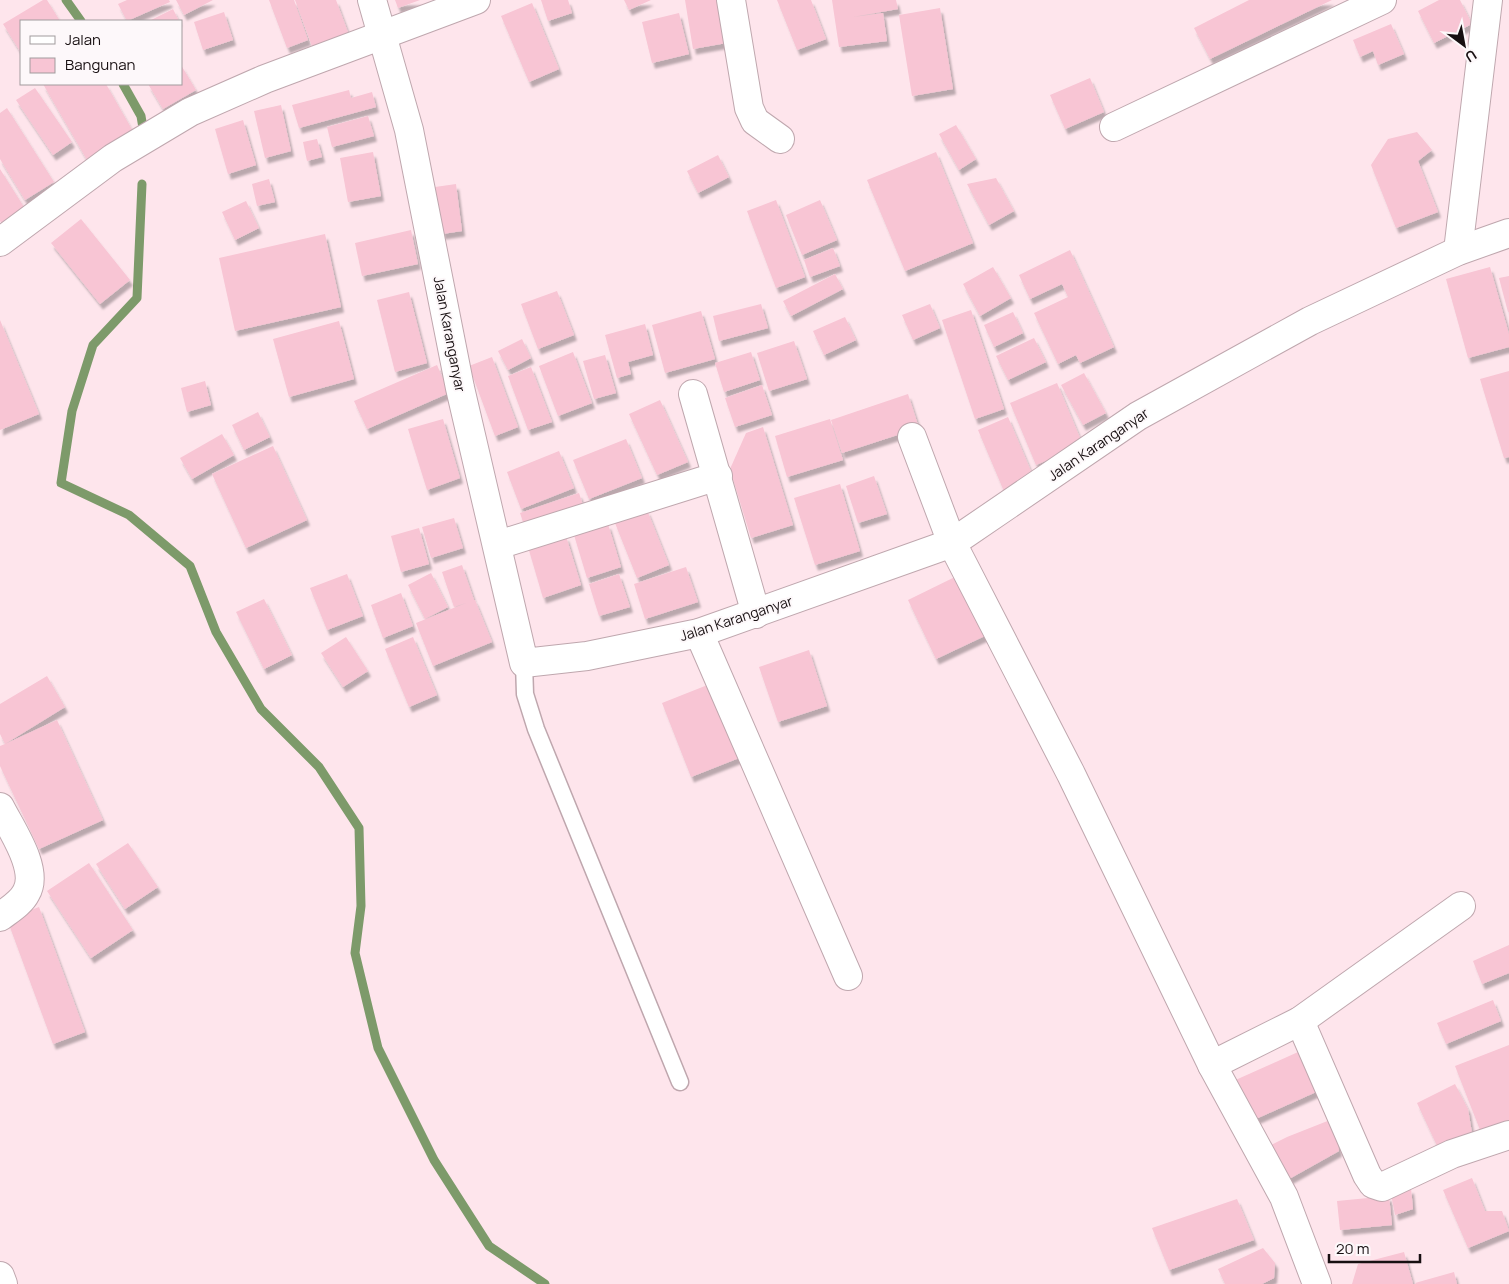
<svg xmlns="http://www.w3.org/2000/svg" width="1509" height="1284" font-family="Manrope,sans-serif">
<defs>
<filter id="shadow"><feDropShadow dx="3" dy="5.5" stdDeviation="1" flood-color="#0004"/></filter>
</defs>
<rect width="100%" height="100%" fill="#fee5ec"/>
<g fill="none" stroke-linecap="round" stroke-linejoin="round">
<!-- stream -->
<g stroke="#7d9a6a" stroke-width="9">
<path d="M66 0 81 21"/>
<path d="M123 84 141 116 144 134"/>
<path d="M142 184 137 298 93 345 72 411 61 483 129 515 190 566 216 632 261 709 319 767 359 828 361 906 355 953 378 1048 434 1160 489 1246 545 1284"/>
</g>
</g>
<!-- building -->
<g fill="#f8c5d4" filter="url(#shadow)">
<path d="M43 0H47L60 21H21V53L3 24Z"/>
<path d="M127 0H169L170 2 127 21 118 4Z"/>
<path d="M176 0H213L184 15Z"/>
<path d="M269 0H294L308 40 287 48Z"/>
<path d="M295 0H336L349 35 313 49Z"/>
<path d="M395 0H420L398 8Z"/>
<path d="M541 0H568L572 13 548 21Z"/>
<path d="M624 0H651L629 10Z"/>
<path d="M685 0H725L732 42 693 49Z"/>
<path d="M777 0H811L826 39 797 50Z"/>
<path d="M832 0H896L898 9 853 17 883 13 887 41 839 47Z"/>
<path d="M1249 0H1332L1210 59 1194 28Z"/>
<path d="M1439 0H1460L1472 24 1434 43 1418 11Z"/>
<path d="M532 3 559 69 529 82 501 16Z"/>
<path d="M940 8 953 89 912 96 899 15Z"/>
<path d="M173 9 179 21H149Z"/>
<path d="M224 12 233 40 203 50 194 22Z"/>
<path d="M679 13 689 54 652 63 642 22Z"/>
<path d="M1391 24 1404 54 1378 65 1373 51 1360 57 1353 40Z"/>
<path d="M181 65 196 90 163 109 148 84H181Z"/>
<path d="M1090 78 1104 112 1065 129 1050 95Z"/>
<path d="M43 84H106L134 133 87 160Z"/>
<path d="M35 88 72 142 53 155 16 100Z"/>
<path d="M349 90 351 98 372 92 376 107 299 128 292 105Z"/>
<path d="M281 105 291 151 265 158 254 111Z"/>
<path d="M7 108 54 182 25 200 0 159V113Z"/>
<path d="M368 116 374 136 332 147 327 127Z"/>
<path d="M243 120 256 165 228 174 215 129Z"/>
<path d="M956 125 976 159 959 170 939 134Z"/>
<path d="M1417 132 1432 150 1418 161 1438 212 1396 228 1371 165 1388 139Z"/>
<path d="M317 139 322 157 307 161 303 142Z"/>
<path d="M373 152 381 196 348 202 340 158Z"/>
<path d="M936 152 973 243 905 271 867 180Z"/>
<path d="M718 155 729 177 698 193 687 171Z"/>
<path d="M0 169 29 215 6 229 0 221Z"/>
<path d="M996 178 1014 211 989 225 967 184Z"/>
<path d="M269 179 275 202 257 206 252 184Z"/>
<path d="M456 184 462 231 442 234 435 187Z"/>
<path d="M776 200 805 277 776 288 747 211Z"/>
<path d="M820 200 837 240 802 255 786 215Z"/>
<path d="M246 201 259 228 235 240 222 212Z"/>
<path d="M81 219 130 280 100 304 51 243Z"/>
<path d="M411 230 418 264 362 276 355 243Z"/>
<path d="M325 234 341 307 235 331 219 258Z"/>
<path d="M833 248 840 266 810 277 804 260Z"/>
<path d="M1070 250 1114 347 1080 363 1076 355 1058 364 1034 313 1068 297 1062 284 1030 299 1019 275Z"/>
<path d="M993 267 1011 298 980 316 963 284Z"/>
<path d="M1490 267 1509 334V347L1468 358 1446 279Z"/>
<path d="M835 274 843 289 791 316 783 301Z"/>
<path d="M1509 276V312H1508L1499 278Z"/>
<path d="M557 291 574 335 538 349 521 304Z"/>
<path d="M409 292 427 363 395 372 377 300Z"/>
<path d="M761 304 768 328 719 341 713 316Z"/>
<path d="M930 304 940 328 913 340 902 315Z"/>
<path d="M971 310 1004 409 975 419 942 320Z"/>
<path d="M701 311 715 359 665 373 652 325Z"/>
<path d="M1013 312 1023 333 994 347 984 325Z"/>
<path d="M845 317 856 340 824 355 813 331Z"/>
<path d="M0 320 39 414 0 430Z"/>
<path d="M339 321 354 379 289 397 273 339Z"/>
<path d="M645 324 653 355 628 362 631 374 617 378 605 335Z"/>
<path d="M1034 338 1046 362 1008 380 996 356Z"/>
<path d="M522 339 531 358 508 370 498 351Z"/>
<path d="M794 341 807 379 769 391 757 353Z"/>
<path d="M573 352 592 403 558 416 539 366Z"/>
<path d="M751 352 760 380 724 392 715 363Z"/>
<path d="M605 355 616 393 594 399 583 361Z"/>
<path d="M492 357 518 427 495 436 469 366Z"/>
<path d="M437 365 449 393 367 429 354 401Z"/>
<path d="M531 367 552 422 528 430 508 376Z"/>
<path d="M1509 371V457L1504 458 1480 379Z"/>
<path d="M1084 373 1106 413 1083 425 1061 385Z"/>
<path d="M205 381 211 405 187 412 181 388Z"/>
<path d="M1057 383 1083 445 1036 465 1010 403Z"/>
<path d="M762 385 772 415 735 427 725 398Z"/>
<path d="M908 394 919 428 842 453 831 420Z"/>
<path d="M660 400 688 462 657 475 629 414Z"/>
<path d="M258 412 270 437 244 450 232 425Z"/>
<path d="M1008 417 1036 483 1006 496 978 430Z"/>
<path d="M443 419 460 478 427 490 408 429Z"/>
<path d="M830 419 843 460 787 477 775 436Z"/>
<path d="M763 427 793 525 751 538 730 469 746 433Z"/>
<path d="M222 434 234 455 192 479 180 458Z"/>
<path d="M626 439 642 478 589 499 573 460Z"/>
<path d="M273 446 307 520 246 548 212 474Z"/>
<path d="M559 451 574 488 521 509 507 472Z"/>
<path d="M874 476 887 514 858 523 846 486Z"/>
<path d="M840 484 860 551 815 565 794 498Z"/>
<path d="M579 493 586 514 527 534 520 513Z"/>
<path d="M647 510 669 565 637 578 615 523Z"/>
<path d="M454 518 463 548 431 558 422 527Z"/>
<path d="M608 524 621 567 587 578 574 535Z"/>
<path d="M419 528 429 564 401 572 391 536Z"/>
<path d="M566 536 581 585 543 598 528 547Z"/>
<path d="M462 565 474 600H475L492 642 433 666 416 623 466 603 454 607 442 572Z"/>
<path d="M686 567 698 602 645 619 634 584Z"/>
<path d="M431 573 448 607 425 619 408 585Z"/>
<path d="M347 574 363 616 327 630 310 588Z"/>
<path d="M619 574 630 607 599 616 589 584Z"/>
<path d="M961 574 989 634 936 659 908 600Z"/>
<path d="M401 593 413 626 383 638 371 605Z"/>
<path d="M264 599 292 655 264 669 236 612Z"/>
<path d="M346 637 368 671 343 687 321 653Z"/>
<path d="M413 637 437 695 409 707 385 649Z"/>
<path d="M809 650 827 706 778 722 759 667Z"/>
<path d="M47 676 65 707 5 744 57 720 103 820 39 849 0 766V746L5 744 0 734V704Z"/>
<path d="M710 684 739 758 691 777 662 703Z"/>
<path d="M128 843 158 887 125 909 96 864Z"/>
<path d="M89 863 133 930 91 958 47 891Z"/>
<path d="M39 907 85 1032 53 1044 7 919Z"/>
<path d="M1509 945V973L1482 984 1473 961Z"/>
<path d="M1493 1000 1501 1021 1446 1044 1437 1023Z"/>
<path d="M1509 1045V1130L1484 1140 1455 1066Z"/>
<path d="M1307 1048 1325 1088 1249 1122 1231 1082Z"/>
<path d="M1455 1084 1468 1109 1472 1133 1439 1150 1417 1103Z"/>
<path d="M1330 1120 1335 1127 1339 1151 1289 1179 1271 1145 1287 1137Z"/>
<path d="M1472 1178 1485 1211H1502L1509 1231 1468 1248 1443 1190Z"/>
<path d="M1411 1188 1413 1209 1395 1215 1391 1194Z"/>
<path d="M1389 1196 1392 1225 1340 1230 1337 1201Z"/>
<path d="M1237 1199 1254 1240 1169 1270 1152 1228Z"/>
<path d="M1263 1248 1275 1263 1274 1278 1262 1284H1225L1218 1269Z"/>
<path d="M1404 1252 1413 1284H1352L1358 1264Z"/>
<path d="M1454 1272 1457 1284H1416L1415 1283Z"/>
</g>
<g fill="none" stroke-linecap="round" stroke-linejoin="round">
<defs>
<path id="lane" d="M524 663 525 694 536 729 680 1082"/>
<g id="street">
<path d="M372 0 409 130 460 388 524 663 587 656 699 633 952 543 1138 416 1310 321 1458 251 1509 233"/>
<path d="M731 0 749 108 755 121 780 139"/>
<path d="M1114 127 1382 0"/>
<path d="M0 242 113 158 190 112 265 79 476 0"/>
<path d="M1458 251 1488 0"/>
<path d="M693 394 756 614"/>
<path d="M912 437 952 543 1071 774 1212 1065 1284 1197 1317 1284"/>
<path d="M498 545 718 476"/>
<path d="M699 633 848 976"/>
<path d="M0 807C11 829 40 870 26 893 21 903 9 910 0 917"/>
<path d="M1300 1021 1367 1175 1373 1184 1382 1187 1452 1154 1509 1135"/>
<path d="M1212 1065 1300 1021 1461 906"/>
<path d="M0 1276 3 1284"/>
</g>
</defs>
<!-- lane casing -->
<use href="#lane" stroke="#bfa7ae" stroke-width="19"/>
<!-- street casing -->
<use href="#street" stroke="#bfa7ae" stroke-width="30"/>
<!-- lane -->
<use href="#lane" stroke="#fff" stroke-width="16"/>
<!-- street -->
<use href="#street" stroke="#fff" stroke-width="28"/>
</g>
<g text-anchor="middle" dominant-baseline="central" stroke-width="4" stroke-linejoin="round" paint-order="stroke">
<!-- street labels -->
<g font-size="14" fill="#170f11" stroke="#fdf8fa">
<text transform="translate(450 334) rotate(79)">Jalan Karanganyar</text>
<text transform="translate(1098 444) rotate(-34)">Jalan Karanganyar</text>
<text transform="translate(736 618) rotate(-18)">Jalan Karanganyar</text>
</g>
</g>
<!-- legend -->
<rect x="20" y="20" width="162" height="65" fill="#fdf8fa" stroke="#a19b9d"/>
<rect x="30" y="36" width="25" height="8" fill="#ffffff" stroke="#a19b9d"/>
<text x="65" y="45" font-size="15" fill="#170f11">Jalan</text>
<rect x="30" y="58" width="25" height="15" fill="#f8c5d4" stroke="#a19b9d"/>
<text x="65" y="70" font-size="15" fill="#170f11">Bangunan</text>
<!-- north arrow -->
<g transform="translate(1464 45) rotate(148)" stroke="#fdf8fa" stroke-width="4" paint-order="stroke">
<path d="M0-4L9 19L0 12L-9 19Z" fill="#170f11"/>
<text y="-8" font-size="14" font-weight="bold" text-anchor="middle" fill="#170f11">U</text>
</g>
<!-- scale -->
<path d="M1329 1254v8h91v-8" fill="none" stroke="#170f11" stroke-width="2.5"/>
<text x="1336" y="1254" font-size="15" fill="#170f11" stroke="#fdf8fa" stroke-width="4" paint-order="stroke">20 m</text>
</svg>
